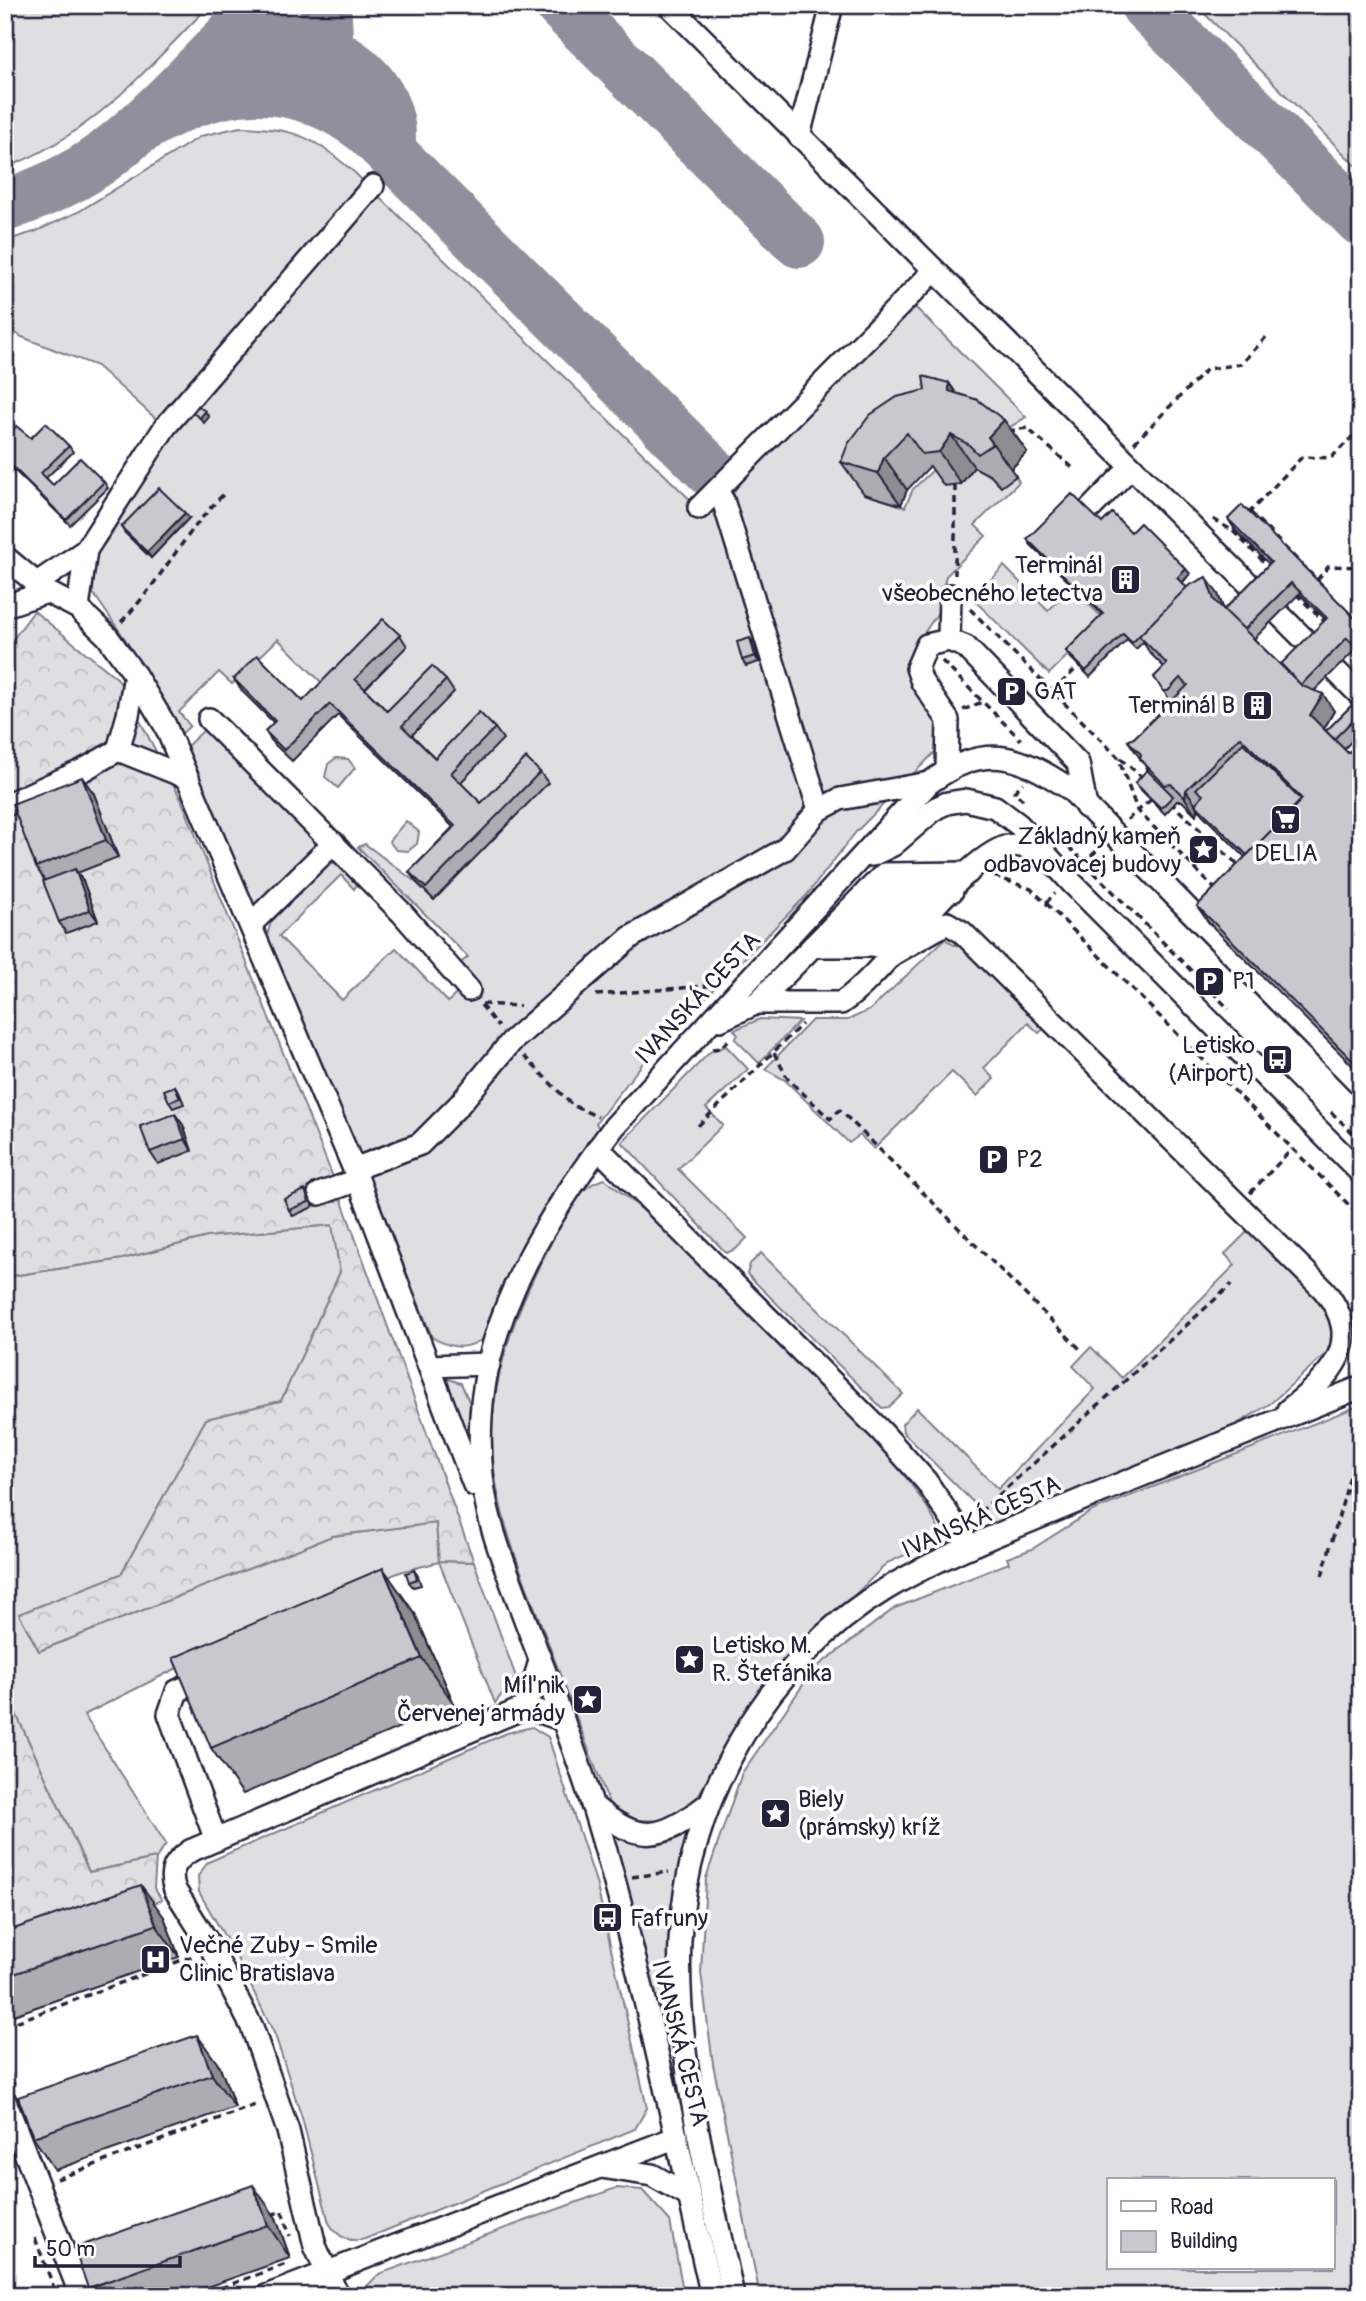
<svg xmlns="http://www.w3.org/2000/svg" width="1366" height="2301" font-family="Pangolin,sans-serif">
<defs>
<pattern id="forest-crowns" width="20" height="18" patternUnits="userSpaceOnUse" patternTransform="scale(1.75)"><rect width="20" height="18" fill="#dfdfe2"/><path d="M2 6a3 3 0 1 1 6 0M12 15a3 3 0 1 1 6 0" fill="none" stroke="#bfbfc3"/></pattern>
</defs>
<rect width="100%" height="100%" fill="#fff"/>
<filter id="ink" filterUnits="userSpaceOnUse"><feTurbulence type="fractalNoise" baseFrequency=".0143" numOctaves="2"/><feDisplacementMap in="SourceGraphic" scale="14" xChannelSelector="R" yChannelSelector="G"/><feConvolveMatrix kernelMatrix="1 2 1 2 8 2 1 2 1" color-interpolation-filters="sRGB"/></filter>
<g filter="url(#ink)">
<!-- grass -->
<g fill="#dfdfe2" stroke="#80808e" stroke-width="2" fill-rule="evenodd">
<path d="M5 5H210C145 70 93 135 5 168Z"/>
<path d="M1196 5H1361V171Z"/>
<path d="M240 127C297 129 312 136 355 173L707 516 914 306 1026 417 1010 427 991 418 865 494 905 507 913 489 933 470 961 484 974 467 991 476 1000 486 1016 476 1019 482 975 525 986 536 946 576 937 614 916 645 940 729 935 752 856 832 806 896 654 1049 596 1123 599 1128 545 1205 522 1249 487 1336C469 1350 452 1350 432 1337L362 1160 267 936 271 922 325 864C342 859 348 869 359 881L354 889 341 875 279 936 342 1000 396 948 448 1002 459 991 458 965 468 957 358 847 365 844 417 883 489 815 459 784 502 739 443 769 410 737 454 691 395 723 331 692 278 639 232 684 219 672 179 712 190 726 180 735 125 639 93 593 94 558 115 529 165 427 97 366 22 337 5 326V241L34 232 78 212 201 136Z"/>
<path d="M1004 566 1048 611 1071 587 1104 619 1049 674 969 595 975 596Z"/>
<path d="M204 730H209L317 840 315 851 255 910 186 747Z"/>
<path d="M336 758 348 759 355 768 338 788 325 777 328 764Z"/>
<path d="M406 821 419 832 417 844 408 851 396 850 389 841Z"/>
<path d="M945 939 954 945H963L1047 1026 1039 1033 1028 1023 984 1068 994 1079 977 1096 952 1072 874 1149 860 1135 849 1143 785 1080 765 1069 812 1020H848L870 1010Z"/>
<path d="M760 1019 800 1021 759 1063 735 1039 738 1035 734 1030Z"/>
<path d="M726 1046 748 1069 706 1108 723 1125 678 1169 747 1238 736 1249 726 1253 622 1142 710 1052Z"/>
<path d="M605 1179 673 1235 886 1449 929 1510 943 1538 887 1563 766 1683 696 1799 673 1821 637 1820 610 1806C589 1750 567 1693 546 1637 518 1563 483 1487 494 1406 500 1355 521 1300 545 1255 559 1228 573 1186 605 1179Z"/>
<path d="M333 1225 340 1273 281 1401 206 1419 121 1574 19 1614 39 1651 332 1536 436 1523 439 1561 474 1562 516 1677 495 1703 439 1562 400 1572 185 1664 84 1715 166 1844 156 1858 89 1872 5 1690V1277L122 1259 207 1237Z"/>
<path d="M1250 1229 1320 1298 1339 1329 1331 1349 1271 1403 1234 1426 994 1523 903 1432 902 1424 917 1408 998 1489 1095 1389 1073 1366 1091 1347 1122 1378 1235 1265 1225 1254Z"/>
<path d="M761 1253 903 1394 889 1407 882 1408 747 1274 750 1264Z"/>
<path d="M448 1379 461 1383 470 1404 469 1435 465 1439 445 1385Z"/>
<path d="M1361 1405V2296H760L713 2064 701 1973 706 1878 742 1773 814 1669 895 1608 1009 1563 1007 1558 1032 1549 1092 1511ZM1109 2180H1333V2268H1109Z"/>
<path d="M532 1727 548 1737 596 1882 647 2108 635 2129 365 2239C348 2243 338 2237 329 2223L302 2118 275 2035 237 1958 199 1892 198 1876 208 1862 507 1733Z"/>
<path d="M612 1829C637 1842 663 1853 687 1832L672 1913 668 1995 675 2043 673 2045 669 2043Z"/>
<path d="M616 2188 642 2190 670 2221 684 2296H364V2289L379 2274Z"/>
</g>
<!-- forest -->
<g fill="url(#forest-crowns)" stroke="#80808e" stroke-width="2">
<path d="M34 611 118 679 181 799 333 1177 474 1562 439 1561 436 1523 332 1536 39 1651 19 1614 121 1574 206 1419 281 1401 340 1272 332 1225 207 1237 122 1259 5 1277V650Z"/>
<path d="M5 1690 89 1872 156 1858 154 1888 162 1900 5 1960Z"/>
</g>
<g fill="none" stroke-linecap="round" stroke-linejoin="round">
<!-- taxiway -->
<g stroke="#90909d" stroke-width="52">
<path d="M325 5 328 50 338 81"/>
<path d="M561 5 799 242"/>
<path d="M1146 5 1361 220"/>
<path d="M213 59C227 51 240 43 257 40 321 31 400 80 389 151"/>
<path d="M134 132C213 81 291 69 369 131L715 475"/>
<path d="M5 206C40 193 76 178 106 155 162 112 211 55 261 5"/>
</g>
<defs>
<g id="minor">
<path d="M669 5 1361 696"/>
<path d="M799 136 832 5"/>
<path d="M723 500 819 810"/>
<path d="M699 508 933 272"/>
<path d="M1090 509 1130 468"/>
<path d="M86 550 165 427 373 186"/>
<path d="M5 557 47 592 78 608 107 636 135 675"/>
<path d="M37 583 86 550 78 608"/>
<path d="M5 606 47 592"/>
<path d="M949 640 950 595"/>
<path d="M209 719 402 913 469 990"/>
<path d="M118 750 128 715 135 675 165 725 354 1169 474 1485"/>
<path d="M947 771 948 720 922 682 917 668 927 645 949 640 966 647 1078 763 1086 807"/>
<path d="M5 805 83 770 118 750 188 778"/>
<path d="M872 855 893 845 936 808 947 803 966 800 995 807 1019 825 1071 882 1361 1173"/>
<path d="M867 891H952"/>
<path d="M849 910 933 911"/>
<path d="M251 924 334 843"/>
<path d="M831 928 917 929"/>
<path d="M813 946H900"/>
<path d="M893 954 947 923 962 932 1324 1290C1366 1342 1332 1375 1288 1410"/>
<path d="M757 1003 884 874 968 873"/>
<path d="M720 1020 757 1003H841C889 971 960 859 1008 846 1018 843 1034 850 1044 852"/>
<path d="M598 1148 881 1431 926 1481 970 1547"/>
<path d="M354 1169 420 1144 459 1105 511 1042 631 937 785 849 819 810 840 799 929 783"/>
<path d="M319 1194 358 1180"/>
<path d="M429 1366 489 1364"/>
<path d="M209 1677 177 1691 169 1714 216 1840"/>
<path d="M526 1707 540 1661"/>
<path d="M592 1805C640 1846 661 1840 708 1804"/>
<path d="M5 2101 81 2296"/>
<path d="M601 2167 652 2175 689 2196"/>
<path d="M266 2296 677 2137"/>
<path d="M338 2296 315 2246 288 2131 252 2027 209 1944 175 1890C168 1871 175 1861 190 1851L526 1707 563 1720"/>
<path d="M712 2296C674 2133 642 1967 593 1807 573 1742 547 1678 523 1614 495 1539 476 1499 481 1416 487 1308 552 1210 614 1127L929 783C984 743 1016 753 1070 789L1361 1085"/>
<path d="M733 2296C709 2180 675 2061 680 1941 686 1803 766 1661 886 1589 950 1551 1020 1526 1088 1497 1179 1460 1270 1424 1361 1387"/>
</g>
</defs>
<!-- minor casing -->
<use href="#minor" stroke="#22223b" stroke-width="26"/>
<!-- path -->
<g stroke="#22223b" stroke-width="3.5" stroke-dasharray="7 5" stroke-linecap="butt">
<path d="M1008 431 1027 428 1074 469"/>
<path d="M1134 443 1207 369 1241 364 1269 334"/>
<path d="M955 485V575"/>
<path d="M1250 512 1325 588"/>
<path d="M1248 514 1302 457 1331 458 1360 429"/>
<path d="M1213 519 1233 531 1236 528"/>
<path d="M1233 531 1271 569"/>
<path d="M1317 580 1329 566 1361 567"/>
<path d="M1296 594 1326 623"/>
<path d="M970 609 1118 757 1137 810 1217 891"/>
<path d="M121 622C160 583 184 532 225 493"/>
<path d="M1351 648 1361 658"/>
<path d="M942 661 1021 740"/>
<path d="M1052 692 1080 665"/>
<path d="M963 710 982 702"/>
<path d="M1120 758 1143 778"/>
<path d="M1023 800 1014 792 1023 783"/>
<path d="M1170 802 1239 866"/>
<path d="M1127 820 1153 798"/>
<path d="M1060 838 1229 1009"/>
<path d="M1083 865 1099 848"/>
<path d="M1195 869 1218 845"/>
<path d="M994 876 1031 889 1046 903 1055 893"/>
<path d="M1046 903 1361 1217"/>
<path d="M596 995 718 985"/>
<path d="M482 1004 520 1006"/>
<path d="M481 1005 498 1027"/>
<path d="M712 1049 720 1048 731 1038"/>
<path d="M774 1053 788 1079 830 1119 840 1110 1083 1352"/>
<path d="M524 1056 572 1105 598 1117"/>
<path d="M1331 1112 1361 1141"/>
<path d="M698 1126 802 1024"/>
<path d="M1250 1193 1292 1149"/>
<path d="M980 1512 1232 1284"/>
<path d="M1322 1576 1361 1437"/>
<path d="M632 1877 669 1872"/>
<path d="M5 2026 193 1956"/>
<path d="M5 2060 14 2085"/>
<path d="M57 2179 255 2105"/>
<path d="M271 2215 282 2211 290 2236"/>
<path d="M35 2238 57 2296"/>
<path d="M199 2296 289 2263"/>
</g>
<!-- minor -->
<use href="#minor" stroke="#fff" stroke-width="21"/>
</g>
<!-- wall -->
<g fill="#acacb2" stroke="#22223b" stroke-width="2" fill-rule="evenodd">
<path d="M949 383 956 393 1004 420 1027 452 1011 469 1016 476 1001 487 991 476 974 467 961 484 944 486 930 466 907 490 901 505 864 494 841 462 925 390Z"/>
<path d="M5 423 11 432 31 438 69 446 73 452 46 478 53 485 104 482 108 488 70 525 5 461 6 439Z"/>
<path d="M189 518 151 558 125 533 121 527Z"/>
<path d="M1228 519 1361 624V655L1355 650 1314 691 1334 711 1324 729 1326 731 1361 696V731L1344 749 1348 753 1361 740V1074L1209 923 1197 906 1245 857 1203 815 1197 808 1196 815 1182 801H1177L1165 814 1139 788 1135 783 1148 770 1128 741 1134 738 1171 702 1154 677 1164 667 1150 653 1143 642 1136 649 1127 640 1090 677 1070 657 1066 651 1103 615 1031 545 1027 539 1102 523 1131 532 1186 569 1190 574 1182 583 1187 588 1218 594 1224 610 1269 564 1236 531ZM1299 594 1326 620 1284 669 1254 639Z"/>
<path d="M400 635 407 646 365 689 387 711 446 680 454 692 412 735 435 758 495 728 503 739 460 783 481 803 540 772 548 783 434 900 417 883 409 872 453 827 338 715 292 761 273 743 265 731 274 723 242 691 234 679 303 701Z"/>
<path d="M754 643 759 662 746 666 742 660Z"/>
<path d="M94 794 118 857 77 873 83 881 98 921 66 933 59 922 45 881 36 867Z"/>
<path d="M175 1086 179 1092 184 1104 173 1108 169 1102Z"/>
<path d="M175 1114 183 1125 192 1151 158 1164 150 1152Z"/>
<path d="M309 1196 313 1207 293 1216 289 1210Z"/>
<path d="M414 1570 418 1576 421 1585 413 1587 409 1582Z"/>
<path d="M415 1614 454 1704 243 1794 211 1748Z"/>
<path d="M164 1917 179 1957 5 2018V1932Z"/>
<path d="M220 2067 235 2107 55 2170 33 2137Z"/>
<path d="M276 2218 290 2258 181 2296H94L88 2288Z"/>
</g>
<!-- shaded-wall -->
<g fill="#8c8c91" stroke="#22223b" stroke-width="2">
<path d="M949 383 972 415 949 391Z"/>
<path d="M205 411 209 417 204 423 200 418Z"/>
<path d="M1004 420 1027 452 1011 469 988 437Z"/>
<path d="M5 423 15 438 11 443 5 434Z"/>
<path d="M951 435 974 467 961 484 939 452Z"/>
<path d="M884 457 907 490 901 505 878 473Z"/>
<path d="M185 513 189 518 151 558 147 552Z"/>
<path d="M1186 569 1190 574 1181 584 1177 578Z"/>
<path d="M1206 577 1218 594 1226 617 1214 600Z"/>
<path d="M750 638 754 643 759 662 755 656Z"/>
<path d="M1323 694 1334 711 1322 732 1310 715Z"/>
<path d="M82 777 94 794 118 857 106 840Z"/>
<path d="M1186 790 1197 806 1195 804 1197 808 1196 815 1185 798Z"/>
<path d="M75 869 83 881 98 921 90 910Z"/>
<path d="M175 1114 183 1125 192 1151 185 1139Z"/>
<path d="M383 1568 415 1614 454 1704 422 1658Z"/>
<path d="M141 1885 164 1917 179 1957 156 1925Z"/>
<path d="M197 2035 220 2067 235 2107 212 2075Z"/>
<path d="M253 2185 276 2218 290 2258 268 2225Z"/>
</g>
<!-- building -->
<g fill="#c8c8cf" stroke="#22223b" stroke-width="2">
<path d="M923 376 949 383V391L978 400 1004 420 988 437 993 444 978 454 968 444 951 435 939 452 922 454 907 433 884 457 878 473 841 462 848 444 870 415 897 397 925 390Z"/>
<path d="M198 406 205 411 200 418 193 413Z"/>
<path d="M46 423 69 446 41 473 53 485 80 458 104 482 66 520 5 459V440L16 426 31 438Z"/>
<path d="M159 488 185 513 147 552 121 527Z"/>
<path d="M1072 494 1102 523 1112 513 1131 532 1140 523 1186 569 1177 578 1187 588 1132 643 1123 634 1086 671 1066 651 1103 614 1027 539Z"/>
<path d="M1242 505 1361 624V652L1347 638 1301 685 1281 664 1327 618 1291 583 1244 630 1224 610 1271 562 1228 519Z"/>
<path d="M1206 577 1214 600 1302 686 1323 694 1310 715 1348 753 1361 740V1069L1197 906 1302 799 1240 737 1186 790 1185 798 1171 784 1165 785 1140 759 1141 754 1128 741 1134 738 1188 685 1180 678 1168 691H1163L1154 677 1167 664 1139 636 1188 586Z"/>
<path d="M383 619 400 635 355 679 387 711 432 666 446 680 402 726 435 758 479 712 495 728 451 773 481 803 526 758 540 772 426 888 409 872 455 826 330 704 284 750 265 731 275 721 234 679 257 655 303 701Z"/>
<path d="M750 638 755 656 742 660 737 642Z"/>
<path d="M1361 696V712L1334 739 1326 731Z"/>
<path d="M1243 743 1301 800 1247 855 1195 804 1203 795 1196 789Z"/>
<path d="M1147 770 1173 796 1161 808 1135 783Z"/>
<path d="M82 777 106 840 36 867 12 804Z"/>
<path d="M75 869 90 910 59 922 43 881Z"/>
<path d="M175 1086 180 1098 169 1102 164 1090Z"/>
<path d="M175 1114 185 1139 150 1152 140 1126Z"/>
<path d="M305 1190 309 1202 289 1210 284 1199Z"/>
<path d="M383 1568 422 1658 211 1748 173 1658Z"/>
<path d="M414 1570 417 1579 409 1582 406 1573Z"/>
<path d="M141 1885 156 1925 5 1977V1932Z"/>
<path d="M197 2035 212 2075 33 2137 18 2097Z"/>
<path d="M253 2185 268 2225 88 2288 74 2248Z"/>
</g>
</g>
<!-- icons -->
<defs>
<symbol id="building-square" viewBox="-11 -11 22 22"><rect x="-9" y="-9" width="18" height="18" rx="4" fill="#22223b" stroke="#fff"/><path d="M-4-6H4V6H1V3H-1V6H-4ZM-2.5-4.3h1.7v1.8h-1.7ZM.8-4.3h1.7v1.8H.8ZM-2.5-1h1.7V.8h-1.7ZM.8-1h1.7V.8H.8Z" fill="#fff"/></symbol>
<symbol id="parking-square" viewBox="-11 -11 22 22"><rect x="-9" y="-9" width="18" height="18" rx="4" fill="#22223b" stroke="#fff"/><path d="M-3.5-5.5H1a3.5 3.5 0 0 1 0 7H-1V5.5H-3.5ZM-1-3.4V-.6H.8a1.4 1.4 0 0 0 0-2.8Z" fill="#fff"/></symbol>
<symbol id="supermarket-square" viewBox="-11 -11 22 22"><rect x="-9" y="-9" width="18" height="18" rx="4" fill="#22223b" stroke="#fff"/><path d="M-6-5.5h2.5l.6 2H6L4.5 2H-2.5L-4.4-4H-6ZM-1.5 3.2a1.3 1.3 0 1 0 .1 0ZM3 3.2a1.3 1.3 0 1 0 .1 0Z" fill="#fff"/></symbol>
<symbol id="sight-square" viewBox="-11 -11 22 22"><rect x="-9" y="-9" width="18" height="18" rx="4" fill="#22223b" stroke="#fff"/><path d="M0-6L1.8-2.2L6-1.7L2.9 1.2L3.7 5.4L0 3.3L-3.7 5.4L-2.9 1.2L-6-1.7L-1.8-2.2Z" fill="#fff"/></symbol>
<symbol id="bus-square" viewBox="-11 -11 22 22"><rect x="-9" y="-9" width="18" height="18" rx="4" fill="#22223b" stroke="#fff"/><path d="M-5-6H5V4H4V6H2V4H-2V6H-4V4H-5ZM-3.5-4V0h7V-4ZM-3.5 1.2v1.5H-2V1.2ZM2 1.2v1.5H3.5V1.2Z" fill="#fff"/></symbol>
<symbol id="hospital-square" viewBox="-11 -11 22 22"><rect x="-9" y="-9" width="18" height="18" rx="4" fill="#22223b" stroke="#fff"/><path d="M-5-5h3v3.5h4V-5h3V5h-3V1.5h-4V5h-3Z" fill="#fff"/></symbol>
</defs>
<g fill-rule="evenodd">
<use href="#building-square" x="1108" y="562" width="35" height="35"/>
<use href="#parking-square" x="994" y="674" width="35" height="35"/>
<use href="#building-square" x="1240" y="688" width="35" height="35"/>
<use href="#supermarket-square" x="1268" y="802" width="35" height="35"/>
<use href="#sight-square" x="1186" y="832" width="35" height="35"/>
<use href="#parking-square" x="1192" y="964" width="35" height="35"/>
<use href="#bus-square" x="1260" y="1042" width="35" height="35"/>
<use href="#parking-square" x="976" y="1142" width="35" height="35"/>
<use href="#sight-square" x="672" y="1642" width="35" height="35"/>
<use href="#sight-square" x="570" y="1682" width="35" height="35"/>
<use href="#sight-square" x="758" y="1796" width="35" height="35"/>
<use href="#bus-square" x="590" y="1900" width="35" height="35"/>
<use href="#hospital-square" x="138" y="1942" width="35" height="35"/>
</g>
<g text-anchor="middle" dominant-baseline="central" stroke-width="7" stroke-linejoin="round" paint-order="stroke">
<!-- poi labels -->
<g font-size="24" fill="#22223b" stroke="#fff" text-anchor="start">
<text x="1103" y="565" text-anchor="end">Terminál<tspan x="1103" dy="28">všeobecného letectva</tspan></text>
<text x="1034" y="691">GAT</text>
<text x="1235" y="705" text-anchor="end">Terminál B</text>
<text x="1181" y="836" text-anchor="end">Základný kameň<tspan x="1181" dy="28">odbavovacej budovy</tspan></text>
<text x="1286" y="853" text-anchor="middle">DELIA</text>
<text x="1232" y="981">P1</text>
<text x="1255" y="1045" text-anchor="end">Letisko<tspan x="1255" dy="28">(Airport)</tspan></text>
<text x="1016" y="1159">P2</text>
<text x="712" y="1645">Letisko M.<tspan x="712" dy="28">R. Štefánika</tspan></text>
<text x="565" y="1685" text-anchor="end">Míľnik<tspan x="565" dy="28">Červenej armády</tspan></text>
<text x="798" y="1799">Biely<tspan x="798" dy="28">(prámsky) kríž</tspan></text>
<text x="630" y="1918">Fafruny</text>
<text x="179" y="1945">Večné Zuby - Smile<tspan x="179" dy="28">Clinic Bratislava</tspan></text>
</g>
<!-- street labels -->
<g font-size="24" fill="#22223b" stroke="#fff">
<text transform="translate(698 998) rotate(-47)">IVANSKÁ CESTA</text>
<text transform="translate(981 1517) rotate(-24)">IVANSKÁ CESTA</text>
<text transform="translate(680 2043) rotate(76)">IVANSKÁ CESTA</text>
</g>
</g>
<!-- margin -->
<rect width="1366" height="2301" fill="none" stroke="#fff" stroke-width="28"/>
<rect x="14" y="14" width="1338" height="2273" fill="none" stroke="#22223b" stroke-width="2.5" filter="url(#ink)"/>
<!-- legend -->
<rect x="1107" y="2178" width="228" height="91" fill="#ffffff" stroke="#a7a7b1" stroke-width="2"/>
<rect x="1121" y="2201" width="35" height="10" fill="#ffffff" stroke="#a7a7b1" stroke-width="2"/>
<text x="1170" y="2214" font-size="21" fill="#22223b">Road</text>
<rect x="1121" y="2231" width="35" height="21" fill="#c8c8cf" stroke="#a7a7b1" stroke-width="2"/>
<text x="1170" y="2248" font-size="21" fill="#22223b">Building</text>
<!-- scale -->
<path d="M35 2256v10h145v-10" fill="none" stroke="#22223b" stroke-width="3.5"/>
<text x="46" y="2256" font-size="21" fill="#22223b" stroke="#ffffff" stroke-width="5" paint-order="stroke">50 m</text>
</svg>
